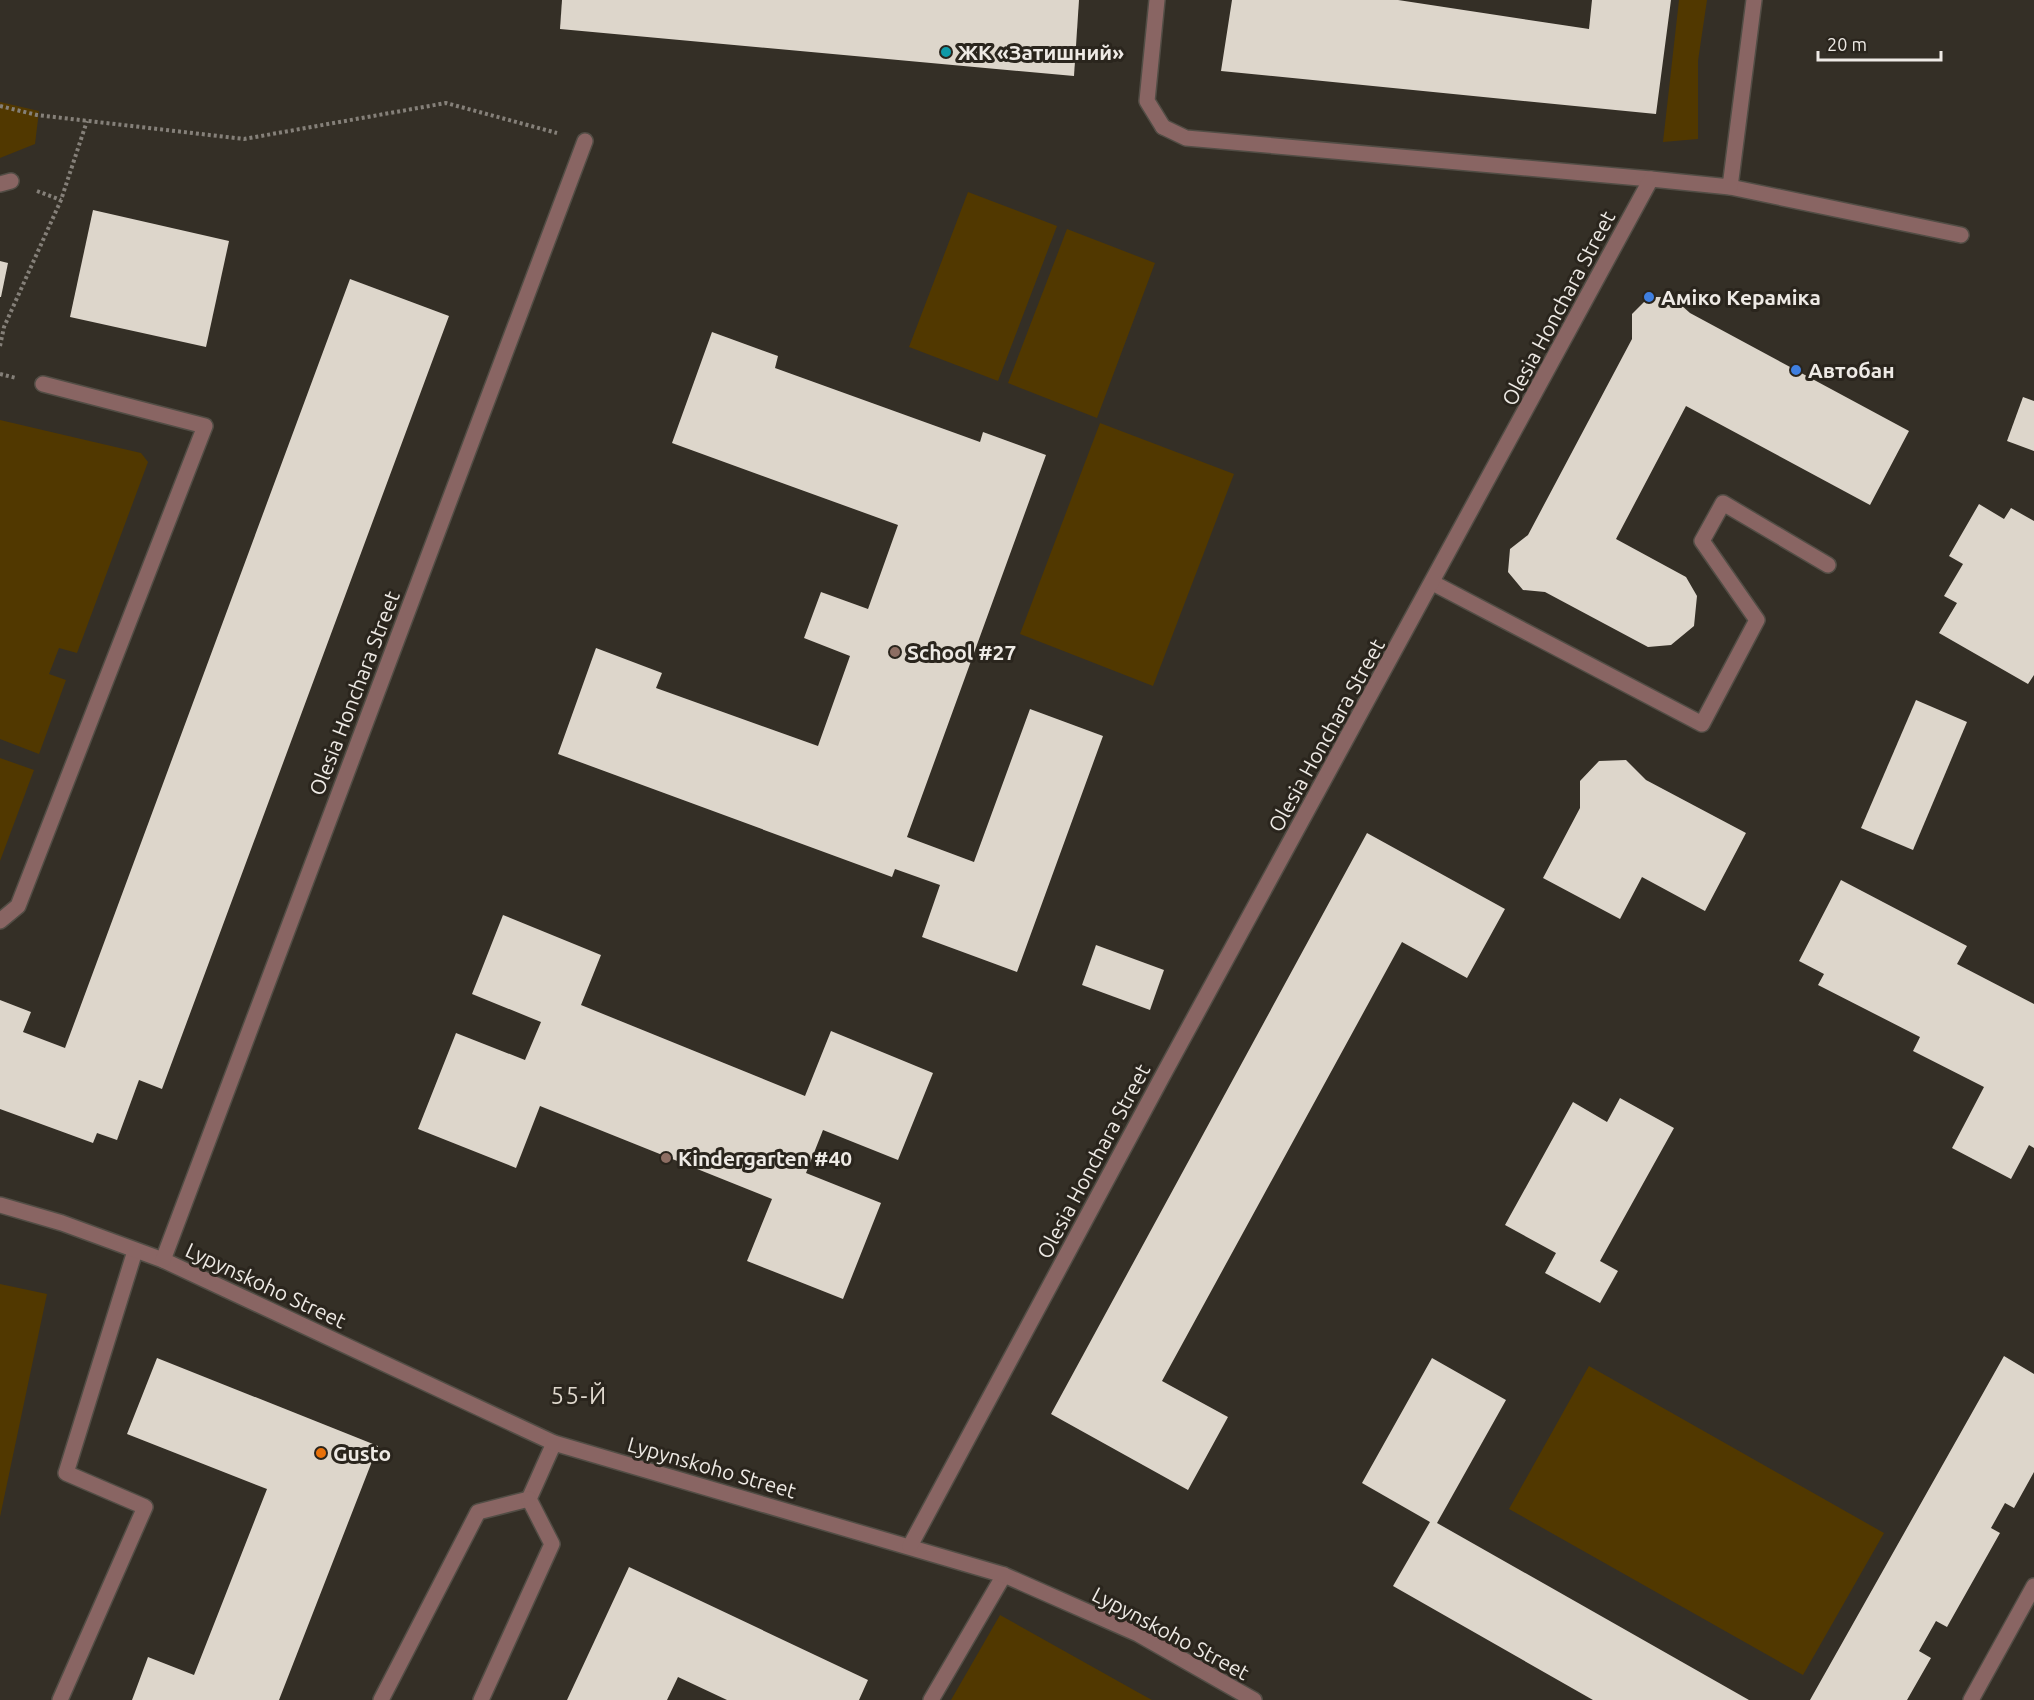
<svg xmlns="http://www.w3.org/2000/svg" width="2034" height="1700" font-family="Ubuntu,sans-serif">
<rect width="100%" height="100%" fill="#342f26"/>
<!-- green -->
<g fill="#513800">
<path d="M1679 0H1707L1698 61V139L1663 142Z"/>
<path d="M0 102 39 111 35 144 0 158Z"/>
<path d="M968 192 1057 226 998 381 909 347Z"/>
<path d="M1067 229 1155 263 1097 418 1008 383Z"/>
<path d="M0 420 141 453 148 462 77 653 59 648 49 674 66 680 39 754 0 739Z"/>
<path d="M1100 423 1234 474 1153 686 1020 634Z"/>
<path d="M0 758 34 770 0 861Z"/>
<path d="M0 1284 47 1294 0 1517Z"/>
<path d="M1589 1366 1884 1533 1803 1675 1509 1509Z"/>
<path d="M1000 1615 1141 1694 1152 1700H951Z"/>
</g>
<!-- building -->
<g fill="#ddd6cb">
<path d="M562 0H1079L1074 76 560 29Z"/>
<path d="M1232 0H1398L1589 29 1592 0H1671L1656 114 1221 71Z"/>
<path d="M93 210 229 241 206 347 70 317Z"/>
<path d="M0 261 8 263 1 297H0Z"/>
<path d="M350 279 449 316 162 1089 139 1080 117 1140 97 1133 93 1143 0 1109V1000L31 1012 23 1032 65 1048Z"/>
<path d="M1649 297H1672L1690 313 1909 431 1870 505 1686 406 1616 539 1686 577 1697 596 1694 626 1671 645 1648 647 1545 592 1523 590 1508 572 1510 549 1528 535 1632 339V314Z"/>
<path d="M712 332 778 356 775 368 980 442 983 432 1046 455 907 837 974 862 1030 709 1103 736 1017 972 922 937 940 885 895 869 892 877 558 754 596 648 662 673 656 688 818 746 850 656 804 638 821 592 868 609 898 525 672 443Z"/>
<path d="M2023 397 2034 401V451L2007 441Z"/>
<path d="M1979 504 2004 519 2011 508 2034 521V675L2028 684 1939 633 1957 603 1944 596 1963 564 1949 556Z"/>
<path d="M1916 700 1967 722 1913 850 1861 828Z"/>
<path d="M1626 760 1646 780 1746 833 1705 911 1642 877 1620 919 1543 878 1580 808V781L1599 761Z"/>
<path d="M1367 833 1505 909 1467 978 1402 942 1162 1381 1228 1417 1188 1490 1051 1414Z"/>
<path d="M1841 880 1967 946 1957 964 2034 1004V1148L2029 1145 2011 1179 1952 1148 1984 1087 1913 1051 1920 1037 1818 985 1824 974 1799 961Z"/>
<path d="M503 915 601 955 581 1005 805 1096 831 1031 933 1073 898 1160 823 1130 806 1173 881 1203 843 1299 747 1261 772 1199 540 1106 516 1168 418 1129 456 1033 525 1060 541 1022 472 994Z"/>
<path d="M1096 945 1164 970 1150 1010 1082 985Z"/>
<path d="M1620 1098 1674 1128 1600 1261 1618 1271 1600 1303 1545 1273 1556 1253 1505 1225 1573 1102 1607 1122Z"/>
<path d="M2004 1356 2034 1374V1472L2014 1508 2005 1503 1991 1528 2000 1533 1947 1627 1936 1621 1919 1651 1931 1658 1907 1700H1810Z"/>
<path d="M157 1358 378 1446 279 1700H132L148 1657 194 1675 267 1489 127 1434Z"/>
<path d="M1432 1358 1506 1400 1437 1523 1749 1700H1593L1393 1586 1430 1522 1362 1483Z"/>
<path d="M629 1567 868 1680 859 1700H727L678 1677 667 1700H567Z"/>
</g>
<g fill="none" stroke-linecap="round" stroke-linejoin="round">
<defs>
<g id="lane">
<path d="M1163 127 1186 138 1651 179"/>
<path d="M0 184 11 181"/>
<path d="M1730 187 1961 235"/>
<path d="M1433 583 1702 724 1757 620 1702 541 1723 503 1828 565"/>
<path d="M0 921 18 906 205 426 43 384"/>
<path d="M529 1499 554 1443"/>
<path d="M60 1700 145 1507 66 1473 135 1251"/>
<path d="M381 1700 478 1512 529 1499"/>
<path d="M481 1700 552 1544 529 1499"/>
<path d="M931 1700 1004 1575"/>
<path d="M1971 1700 2034 1586"/>
</g>
<g id="street">
<path d="M1157 0 1147 101 1163 127"/>
<path d="M0 1205 62 1223 163 1260 554 1443 1004 1575 1138 1634 1254 1700"/>
<path d="M163 1260 585 141"/>
<path d="M910 1546 1162 1077 1651 179 1730 187 1754 0"/>
</g>
</defs>
<!-- lane casing -->
<use href="#lane" stroke="#524d45" stroke-width="18"/>
<!-- street casing -->
<use href="#street" stroke="#524d45" stroke-width="18"/>
<!-- path -->
<g stroke="#858079" stroke-width="4" stroke-dasharray="3 3" stroke-linecap="butt">
<path d="M0 106 37 115 244 139 446 103 557 133"/>
<path d="M37 191 61 200"/>
<path d="M0 346 4 327 61 200 87 121"/>
<path d="M0 374 16 378"/>
</g>
<!-- lane -->
<use href="#lane" stroke="#896563" stroke-width="15"/>
<!-- street -->
<use href="#street" stroke="#896563" stroke-width="15"/>
</g>
<!-- markers -->
<circle fill="#0f9aa8" stroke="#2a251d" stroke-width="2" cx="946" cy="52" r="6"/>
<g fill="#3f7fe0" stroke="#2a251d" stroke-width="2">
<circle cx="1649" cy="297" r="6"/>
<circle cx="1796" cy="370" r="6"/>
</g>
<g fill="#8d6e63" stroke="#2a251d" stroke-width="2">
<circle cx="895" cy="652" r="6"/>
<circle cx="666" cy="1158" r="6"/>
</g>
<circle fill="#e8710a" stroke="#2a251d" stroke-width="2" cx="321" cy="1453" r="6"/>
<g text-anchor="middle" dominant-baseline="central" stroke-width="6" stroke-linejoin="round" paint-order="stroke">
<!-- poi labels -->
<g font-size="21" font-weight="bold" fill="#eeeae5" stroke="#2a251d" text-anchor="start">
<text x="958" y="52">ЖК «Затишний»</text>
<text x="1661" y="297">Аміко Кераміка</text>
<text x="1808" y="370">Автобан</text>
<text x="907" y="652">School #27</text>
<text x="678" y="1158">Kindergarten #40</text>
<text x="333" y="1453">Gusto</text>
</g>
<!-- street labels -->
<g font-size="21" fill="#eeeae5" stroke="#2a251d">
<text transform="translate(1558 308) rotate(-62)">Olesia Honchara Street</text>
<text transform="translate(354 693) rotate(-69)">Olesia Honchara Street</text>
<text transform="translate(1326 735) rotate(-61)">Olesia Honchara Street</text>
<text transform="translate(1093 1161) rotate(-62)">Olesia Honchara Street</text>
<text transform="translate(266 1285) rotate(25)">Lypynskoho Street</text>
<text transform="translate(712 1467) rotate(16)">Lypynskoho Street</text>
<text transform="translate(1171 1633) rotate(28)">Lypynskoho Street</text>
</g>
<!-- quarter labels -->
<g font-size="24" letter-spacing="1.5" fill="#dfd8cd" stroke="#2a251d">
<text x="579" y="1395">55-Й</text>
</g>
</g>
<!-- scale -->
<path d="M1818 51v9h123v-9" fill="none" stroke="#eeeae5" stroke-width="3"/>
<text x="1827" y="51" font-size="18" fill="#eeeae5" stroke="#2a251d" stroke-width="4.5" paint-order="stroke">20 m</text>
</svg>
